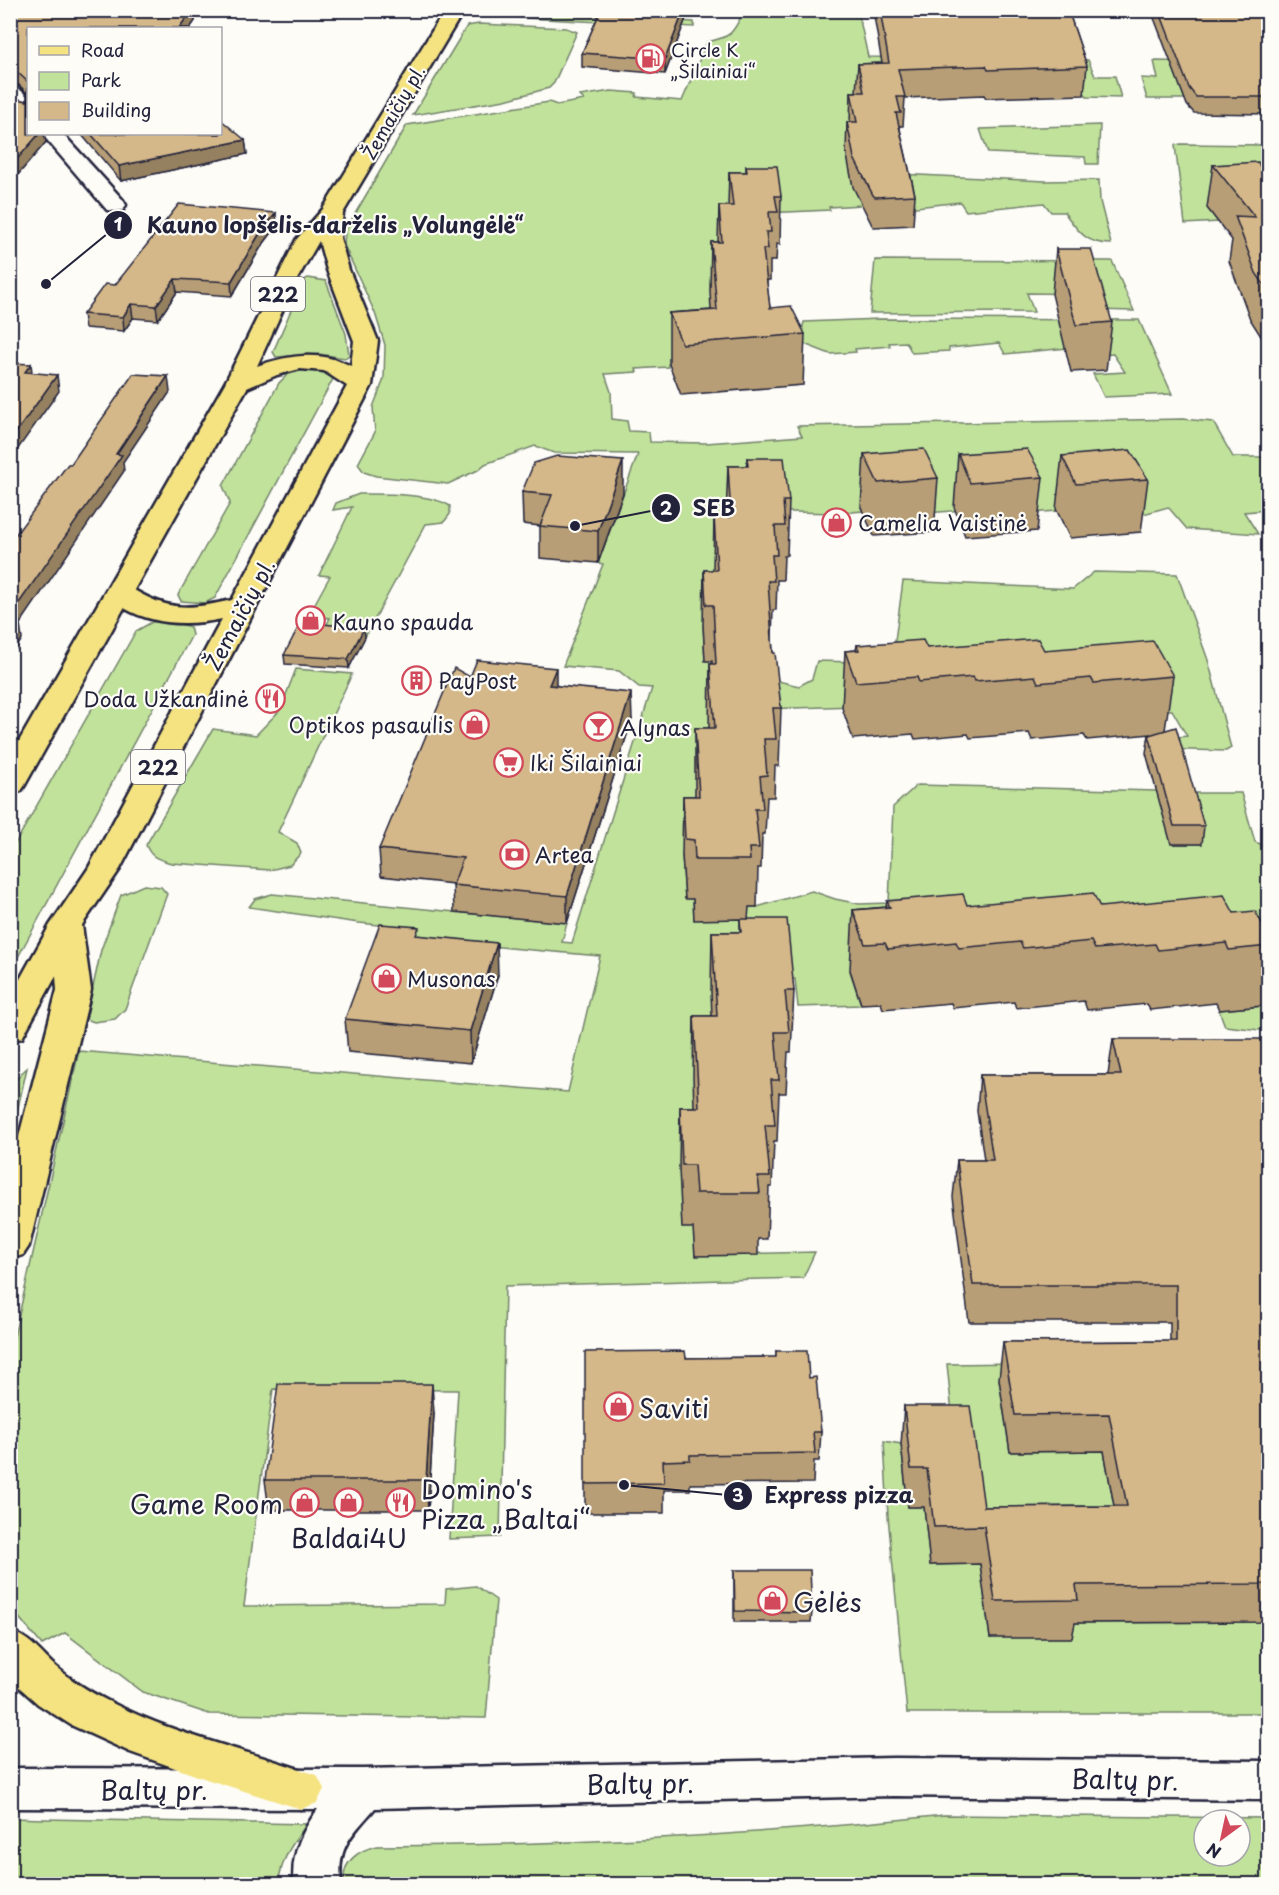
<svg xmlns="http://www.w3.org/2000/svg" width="1279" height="1895" font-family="'Playpen Sans',sans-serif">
<rect width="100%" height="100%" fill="#fdfcf7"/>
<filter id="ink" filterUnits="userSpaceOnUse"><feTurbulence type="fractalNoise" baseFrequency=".0167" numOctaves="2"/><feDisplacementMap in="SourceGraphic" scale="12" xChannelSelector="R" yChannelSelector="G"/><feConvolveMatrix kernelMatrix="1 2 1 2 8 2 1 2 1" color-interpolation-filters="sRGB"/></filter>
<g filter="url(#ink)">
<!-- green -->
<g fill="#c1e29b" stroke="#72826b" stroke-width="1.5" fill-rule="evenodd">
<path d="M495 10 694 22V27L485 16 475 12Z"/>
<path d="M744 11H858L868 57 1088 60 1095 76H1115L1121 98 1087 97 1079 84 872 87 897 174 1045 181 1099 180 1100 201 1111 244C1086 244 1078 231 1064 212H1051L1044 203 966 211 960 202 881 211 862 205 829 207 830 210 746 214 712 314 684 363 668 364V367L636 369 637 372 605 374 611 392 612 419 627 421 629 431 649 432 650 442 706 443 802 436 797 426 1183 419 1213 422 1233 457H1268V510L1244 512 1258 534 1187 529 1168 507 1147 513 1130 515 1072 510 1028 513 966 510 925 513 861 507 863 511 839 513 746 511 703 625 705 660 712 661 713 677H761L799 686 812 679 817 661 892 663 903 581 1073 589 1094 572 1177 574 1208 660 1231 748 1226 751 1156 749 1148 740 1187 736 1172 710 855 706 733 710 711 755 696 825 682 855 685 898 693 899 694 919H748L747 907H757L812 891 835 899 859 904 889 903 893 807 917 785 1157 791 1172 844H1201L1187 793H1241L1255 842 1268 847V1031L1225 1026 1219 1010 1263 1006 850 971 861 1005 798 1007 795 979H739L713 1038 696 1130 695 1255 815 1252 803 1278 505 1286 500 1537 449 1539 458 1390 273 1389 244 1606 445 1604 446 1589 476 1586 496 1600 486 1718 209 1714 143 1692 65 1633 42 1645 16 1614 11 1600V1350L79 1051 568 1092 600 956 399 938 420 929 359 923 249 907 255 899 272 894 567 923 562 942 572 943 652 688 639 687 619 671 563 666 603 564 598 563 638 454 554 453 535 446 485 464 478 470 448 484 376 476 364 472 358 464 375 432 373 407 384 379 385 345 375 313 344 245 345 231 407 125 549 102 557 105 584 100 580 96 611 91 637 93 636 97 682 101 707 42C732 37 733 33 744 11Z"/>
<path d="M479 24 566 28 577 32 554 83 549 88 505 100 413 115 467 26Z"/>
<path d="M1154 61 1268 63 1205 99H1147L1141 78 1158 79Z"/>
<path d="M1100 125 1098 164H1086L1085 157 988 153 980 129Z"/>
<path d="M1181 144 1268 145V199L1208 208 1218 222 1185 224 1175 145Z"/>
<path d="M875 260 1112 261 1134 311 1094 310 1091 294 1027 293 1034 312 870 313Z"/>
<path d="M308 278 326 281 346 334 349 355 345 358 319 354 276 357 273 352 304 280Z"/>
<path d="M880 319 1139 320 1172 394 1104 397 1093 374 1125 372 1113 354 1099 355 1079 347 1005 354 999 343 949 348V351L912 353 906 342 889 343 890 346 855 349 856 352 830 354 799 342 804 322Z"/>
<path d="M298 369H320L330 373 333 379 215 598 205 603 181 601 178 595 230 503 223 486 279 383 287 375Z"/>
<path d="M359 494C384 494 430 493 450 506V514L444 522 426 524 365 637 325 628 330 618 308 616 330 576 319 575 352 507 333 510 336 503Z"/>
<path d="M169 620 190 627 192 635 11 970V851L136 631 152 622Z"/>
<path d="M296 669 352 674 278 832 297 843 301 853 290 865 270 870 171 863C158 859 151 858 146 845L213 729 256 735 280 710Z"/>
<path d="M144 885 161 887 167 894 125 1009 115 1019 94 1022 86 1019 101 950 121 895Z"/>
<path d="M27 1068 11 1138C10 1111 3 1087 27 1068Z"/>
<path d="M1268 1360V1377L999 1379 1010 1452 1104 1451 1121 1544 980 1545 955 1443 947 1364Z"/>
<path d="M884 1441 901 1444 908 1507H924L930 1565 980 1564 990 1638 1070 1623 1268 1622V1713H907L888 1516Z"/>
<path d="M944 1815 1268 1818V1884H345C340 1863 358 1850 377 1846 567 1845 755 1836 944 1815ZM1204 1820H1240V1856H1204Z"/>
<path d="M11 1818 44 1819 307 1824C291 1845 282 1858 278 1884H11Z"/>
</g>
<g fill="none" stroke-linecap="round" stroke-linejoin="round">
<defs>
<g id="minor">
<path d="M10 85 17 87 28 97V113L21 111 10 102Z"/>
<path d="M42 134H63L123 200 126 205 123 210 115 211 107 210Z"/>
</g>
<path id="secondary" d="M894 1758 1268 1761V1800L894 1796 375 1808C351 1836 337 1846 341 1884H294C290 1856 302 1831 318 1809L10 1808V1768L363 1769Z"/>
<g id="primary">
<path d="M445 10H464L343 213 340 238 349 270 378 341 372 385 120 869 82 925 91 990 29 1246 23 1255 10 1259V1171L57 990 56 976 22 1038 10 1041V997L50 925 88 869 222 619C189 626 154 625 124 608L25 785 21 791 10 794V757L225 383 296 240 323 209ZM319 241 327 270 354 341 351 366C320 350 289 355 257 366L295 283ZM300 369 324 371 347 386 232 600C191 609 171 612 134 590L247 388 277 375Z"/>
<path d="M10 1631C31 1638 41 1654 56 1667 71 1680 88 1691 106 1700 173 1735 246 1750 317 1775L324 1789 317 1803 301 1809 209 1780 130 1752 71 1725 38 1704 10 1679Z"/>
</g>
</defs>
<!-- minor casing -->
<use href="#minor" stroke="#22223b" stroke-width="5"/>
<!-- secondary casing -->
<use href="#secondary" stroke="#22223b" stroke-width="5"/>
<!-- primary casing -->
<use href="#primary" stroke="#22223b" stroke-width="5"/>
<!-- minor -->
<use href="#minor" fill="#fdfcf7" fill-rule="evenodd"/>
<!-- secondary -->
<use href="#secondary" fill="#fdfcf7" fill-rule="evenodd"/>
<!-- primary -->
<use href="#primary" fill="#f5e382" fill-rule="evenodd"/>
</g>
<!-- wall -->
<g fill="#b79e76" stroke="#22223b" stroke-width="1.5">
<path d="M10 10H194L195 21 190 28H28V134H44L46 142 10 184V93L18 99 27 101V93L19 85 10 84Z"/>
<path d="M601 10H689L665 74 582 67V53Z"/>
<path d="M873 10H1068L1087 66 1084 95 986 98 984 95 905 98 903 126H900V129L915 195 913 225 874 227 872 225 853 187 846 151 847 122H850L851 92H856L858 64 882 63Z"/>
<path d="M1151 10H1269V114L1194 113 1187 105Z"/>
<path d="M81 134H220L245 140 247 154 121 181Z"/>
<path d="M1213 165 1269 187V349L1250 319 1229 261 1232 240 1207 208Z"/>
<path d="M746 166 781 196 780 244H777L776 261H770V280H767V285L770 308 805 334 803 385 681 395 669 364V313L711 310 710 291 711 242H718L719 206H728L729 172H746Z"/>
<path d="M277 226 261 247 232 296 177 292 158 320 133 318 124 331 85 328 83 314 115 285Z"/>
<path d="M1056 249 1112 322 1106 370 1071 372 1052 294Z"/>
<path d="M864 454 938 478 934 532 874 536 861 507Z"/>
<path d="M958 454 1043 477 1037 531 965 536 954 507Z"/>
<path d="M1062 456 1148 479 1141 532 1070 538 1056 509Z"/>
<path d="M747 458 789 501 787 555 784 556 783 580H777L776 610H773L772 637 773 653 781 708 779 766H775L774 797H767L765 834H762L761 868H758L757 907H749L748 919 794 991 791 1052H788L786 1093H779L777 1141H774L772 1187H769L767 1239H758V1255L695 1256 693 1228H682L679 1169 680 1107H694L693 1077 694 1016H712L711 992 712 932H740V919L694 920 693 899H685L682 855 683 796H695V728H709L710 664H712V661H705L703 625 704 570H713L714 516 726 517 728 466H747Z"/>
<path d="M522 492 623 493 598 563 540 558V526L523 524Z"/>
<path d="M364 628 365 637 349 668 285 664 284 655Z"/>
<path d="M857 645 927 648 1044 650 1173 676 1165 730 1204 826 1202 844H1171L1146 753 1149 735 1151 734 1087 740 1084 735 1032 740 1029 733 970 738 968 734 915 739 913 734 853 739 842 708 845 651 856 650Z"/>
<path d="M470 677 556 685 632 719 567 923 454 912 453 884 381 876 379 849Z"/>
<path d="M887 901 967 905 1100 907 1234 913 1269 935V977L1263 1006 1219 1010 1216 1003 1150 1010 1147 1004 1087 1010 1084 1001 1016 1008 1014 1002 953 1008 951 1003 883 1009 881 1003 861 1004 850 970 853 910 886 907Z"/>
<path d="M498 975 471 1063 348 1052 345 1019Z"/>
<path d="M1113 1039 1269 1051V1622L1075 1623 1072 1638H990L980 1564 930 1565 924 1507H908L901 1444 904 1406 984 1507 1114 1506 1104 1451 1010 1452 999 1379 1003 1342 1170 1341V1322H969L953 1197 957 1160H984L977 1111 980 1075H1108Z"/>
<path d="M776 1351 809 1378 821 1432 819 1461H814L813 1483 690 1484V1490H664V1513H585V1484L686 1358 776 1357Z"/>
<path d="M434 1413 428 1510H269L265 1480Z"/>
<path d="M734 1570 812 1612 811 1622H734Z"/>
</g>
<!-- shaded-wall -->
<g fill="#958160" stroke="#22223b" stroke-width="1.5">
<path d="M192 10H194L195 21 190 28H179Z"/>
<path d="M684 10H689L665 74V59Z"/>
<path d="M39 134H44L46 142 10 184V167Z"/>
<path d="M245 140 247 154 121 181 119 166Z"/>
<path d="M276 213 277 226 261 247 232 296 231 282 260 233Z"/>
<path d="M175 279 177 292 158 320 156 306Z"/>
<path d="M131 304 133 318 124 331 123 317Z"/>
<path d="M31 364 33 380 25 372Z"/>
<path d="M57 375 59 391 10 460V441Z"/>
<path d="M168 376 170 392 123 462 124 471 20 624 22 639 10 658V616Z"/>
<path d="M623 461V493L598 563V531Z"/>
<path d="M364 628 365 637 349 668 348 659Z"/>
<path d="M556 668V693L549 685Z"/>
<path d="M631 693 632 719 567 923V896Z"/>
<path d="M497 943 498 975 471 1063 470 1031Z"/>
<path d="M432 1384 434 1413 428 1510 426 1480Z"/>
</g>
<!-- building -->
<g fill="#d5b889" stroke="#22223b" stroke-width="1.5">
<path d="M10 10H192L179 28H28V134H39L10 167V93L18 99 27 101 28 82 17 72 10 70V39L12 38 10 37Z"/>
<path d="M601 10H684L665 59 582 53Z"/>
<path d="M880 10H1068L1087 66 988 70 986 66 898 69 905 97H897L901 113H896L915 195 875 197 873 195 854 158 847 122H857L851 92H864L858 64 889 63Z"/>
<path d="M1159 10H1269V97H1196L1189 88Z"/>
<path d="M220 119 245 140 119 166 91 134H220Z"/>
<path d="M1258 162 1269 187V292L1256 273 1235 216 1255 217 1213 165Z"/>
<path d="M746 166H777L781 196H775L778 212H769L771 232H766L768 249H763L770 308 791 306 805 334 682 344 669 313 717 310 711 242H722L719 206H733L729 172H747Z"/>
<path d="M179 204 276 213 260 233 231 282 175 279 156 306 131 304 123 317 83 314 105 284 115 285Z"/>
<path d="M1056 249H1091L1112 322 1076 325Z"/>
<path d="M10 363 31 364 25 372 57 375 10 441Z"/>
<path d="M133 374 168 376 116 454 122 455 10 616V542L68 464H71Z"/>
<path d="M924 449 938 478 878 483 864 454Z"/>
<path d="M1027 449 1043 477 970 483 958 454Z"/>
<path d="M1130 450 1148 479 1076 484 1062 456Z"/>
<path d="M557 456 623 461 598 531 540 526 552 495 522 492 534 463Z"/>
<path d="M747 458H784L789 501H783L785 526H775L777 555H772L774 581H768L773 653H775L781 708H773L776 739H764L767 775 760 776 763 809H755L759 848H749L750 860H695L694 840 685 839 683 796H699L695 728H715L710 664H716L713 605H706L704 570H717L714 516 731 517 728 466H748Z"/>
<path d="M10 621H19L10 636Z"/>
<path d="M301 622 364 628 348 659 284 655Z"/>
<path d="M1038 639 1044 650 1153 641 1173 676 1094 683 1091 678 1038 683 1035 676 975 681 973 677 919 682 917 677 856 682 845 651 859 650 857 645 923 640 927 648Z"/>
<path d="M477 660 556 668 549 685 631 693 567 896 453 885 463 858 379 849 454 668 470 677Z"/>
<path d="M1176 727 1204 826H1174L1149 735Z"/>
<path d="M1093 893 1100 907 1224 895 1234 913 1255 911 1269 935V946L1229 950 1226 943 1158 950 1155 944 1095 949 1091 941 1023 948 1020 942 959 948 956 942 888 949 885 943 865 944 853 910 890 907 887 901 963 894 967 905Z"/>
<path d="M740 919H787L794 991H785L789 1032H775L779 1080H771L775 1125H765L770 1177H758L760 1193H696L694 1165H682L680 1107H699L694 1016H717L712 932H741Z"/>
<path d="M380 924 419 927 416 935 497 943 470 1031 345 1019Z"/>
<path d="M1113 1039H1265L1269 1051V1584L1076 1585 1078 1600 995 1601 984 1526 934 1527 927 1469H911L904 1406H970L984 1507 1127 1506 1109 1414 1015 1415 1003 1342 1176 1341V1285H973L957 1160H993L980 1075H1121Z"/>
<path d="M685 1351 686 1358 776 1357V1351H807L809 1378 816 1377 821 1432H813L815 1453 690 1455V1460L663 1461 664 1483 585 1484V1352Z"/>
<path d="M278 1384H432L426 1480H265Z"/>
<path d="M734 1570H810L812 1612 735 1611Z"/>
</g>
</g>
<!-- icons -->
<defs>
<symbol id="fuel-ring" viewBox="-11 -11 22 22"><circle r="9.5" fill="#fdfcf7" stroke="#d1495b" stroke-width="1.5"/><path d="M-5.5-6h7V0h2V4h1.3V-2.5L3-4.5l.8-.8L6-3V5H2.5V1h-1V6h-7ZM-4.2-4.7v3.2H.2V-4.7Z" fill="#d1495b"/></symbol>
<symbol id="shop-ring" viewBox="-11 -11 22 22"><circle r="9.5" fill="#fdfcf7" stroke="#d1495b" stroke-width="1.5"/><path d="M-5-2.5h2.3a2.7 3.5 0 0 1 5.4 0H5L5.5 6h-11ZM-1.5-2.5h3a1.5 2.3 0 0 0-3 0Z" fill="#d1495b"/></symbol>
<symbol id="building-ring" viewBox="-11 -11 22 22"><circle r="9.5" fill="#fdfcf7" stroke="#d1495b" stroke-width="1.5"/><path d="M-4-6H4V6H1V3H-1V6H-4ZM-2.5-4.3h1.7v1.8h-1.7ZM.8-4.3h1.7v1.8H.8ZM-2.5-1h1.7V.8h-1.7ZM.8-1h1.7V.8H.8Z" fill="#d1495b"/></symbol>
<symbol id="restaurant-ring" viewBox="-11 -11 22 22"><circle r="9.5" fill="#fdfcf7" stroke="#d1495b" stroke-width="1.5"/><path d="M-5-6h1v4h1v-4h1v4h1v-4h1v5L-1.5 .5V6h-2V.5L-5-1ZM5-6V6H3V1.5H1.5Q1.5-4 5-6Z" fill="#d1495b"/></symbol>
<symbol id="bar-ring" viewBox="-11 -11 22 22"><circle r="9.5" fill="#fdfcf7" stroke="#d1495b" stroke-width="1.5"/><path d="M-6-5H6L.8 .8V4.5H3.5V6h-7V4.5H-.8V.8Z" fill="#d1495b"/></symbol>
<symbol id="supermarket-ring" viewBox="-11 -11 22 22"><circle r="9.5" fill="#fdfcf7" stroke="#d1495b" stroke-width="1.5"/><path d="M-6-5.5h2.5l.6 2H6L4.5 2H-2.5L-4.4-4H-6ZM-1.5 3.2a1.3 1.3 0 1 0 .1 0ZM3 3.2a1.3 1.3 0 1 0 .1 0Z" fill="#d1495b"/></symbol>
<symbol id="bank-ring" viewBox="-11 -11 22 22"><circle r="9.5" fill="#fdfcf7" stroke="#d1495b" stroke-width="1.5"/><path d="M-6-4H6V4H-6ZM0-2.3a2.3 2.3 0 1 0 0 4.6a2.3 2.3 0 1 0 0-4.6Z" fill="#d1495b"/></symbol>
</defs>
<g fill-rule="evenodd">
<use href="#fuel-ring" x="634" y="42" width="33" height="33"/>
<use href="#shop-ring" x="820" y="506" width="33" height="33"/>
<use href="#shop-ring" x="294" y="604" width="33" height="33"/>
<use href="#building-ring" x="400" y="664" width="33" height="33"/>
<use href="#restaurant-ring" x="254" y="682" width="33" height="33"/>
<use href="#shop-ring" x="458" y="708" width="33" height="33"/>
<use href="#bar-ring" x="582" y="710" width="33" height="33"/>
<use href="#supermarket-ring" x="492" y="746" width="33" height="33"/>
<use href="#bank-ring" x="498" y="838" width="33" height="33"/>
<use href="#shop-ring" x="370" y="962" width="33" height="33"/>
<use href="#shop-ring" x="602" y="1390" width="33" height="33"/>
<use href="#shop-ring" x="288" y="1486" width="33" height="33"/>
<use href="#shop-ring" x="332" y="1486" width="33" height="33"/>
<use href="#restaurant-ring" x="384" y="1486" width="33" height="33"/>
<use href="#shop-ring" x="756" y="1584" width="33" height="33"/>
</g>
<g text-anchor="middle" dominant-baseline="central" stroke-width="4.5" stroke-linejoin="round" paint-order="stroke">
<!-- far-poi labels -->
<g font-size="18" fill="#22223b" stroke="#fdfcf7" text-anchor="start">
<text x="671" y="49">Circle K<tspan x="671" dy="21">„Šilainiai“</tspan></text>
</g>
<!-- far-street labels -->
<g font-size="18" fill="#22223b" stroke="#fdfcf7">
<text transform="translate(393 112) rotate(-60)">Žemaičių pl.</text>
</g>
<!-- shield labels -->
<g fill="#fdfcf7" stroke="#646373" stroke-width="1.5">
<rect x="251" y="277" width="54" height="34" rx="4.5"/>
<rect x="131" y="750" width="54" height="34" rx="4.5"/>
</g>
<g font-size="20" font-weight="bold" fill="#22223b">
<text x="278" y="294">222</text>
<text x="158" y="767">222</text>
</g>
<!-- poi labels -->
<g font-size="21" fill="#22223b" stroke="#fdfcf7" text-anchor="start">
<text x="858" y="522">Camelia Vaistinė</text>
<text x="332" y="621">Kauno spauda</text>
<text x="438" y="680">PayPost</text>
<text x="249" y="698" text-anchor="end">Doda Užkandinė</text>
<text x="453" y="724" text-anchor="end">Optikos pasaulis</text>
<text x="620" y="727">Alynas</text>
<text x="530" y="762">Iki Šilainiai</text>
<text x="535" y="854">Artea</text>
<text x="407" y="978">Musonas</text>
</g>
<!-- street labels -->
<g font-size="21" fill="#22223b" stroke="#fdfcf7">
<text transform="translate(239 614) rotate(-62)">Žemaičių pl.</text>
</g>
<!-- near-poi labels -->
<g font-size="26" fill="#22223b" stroke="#fdfcf7" text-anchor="start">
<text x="639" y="1407">Saviti</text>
<text x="421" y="1488">Domino's<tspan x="421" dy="30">Pizza „Baltai“</tspan></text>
<text x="283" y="1503" text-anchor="end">Game Room</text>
<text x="349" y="1537" text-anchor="middle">Baldai4U</text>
<text x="793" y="1601">Gėlės</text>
</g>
<!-- near-street labels -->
<g font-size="26" fill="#22223b" stroke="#fdfcf7">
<text transform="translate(1125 1779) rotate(1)">Baltų pr.</text>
<text transform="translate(640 1783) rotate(-1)">Baltų pr.</text>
<text x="154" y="1789">Baltų pr.</text>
</g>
</g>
<!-- callouts -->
<path fill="none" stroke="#22223b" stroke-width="2" d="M46 284L118 225M575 526L666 508M624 1485L738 1496"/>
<g fill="#22223b" stroke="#fdfcf7" stroke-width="2">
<circle cx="46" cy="284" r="6"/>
<circle cx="575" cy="526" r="6"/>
<circle cx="624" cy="1485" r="6"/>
<circle cx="118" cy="225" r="15"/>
<circle cx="666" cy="508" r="15"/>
<circle cx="738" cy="1496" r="15"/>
</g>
<g font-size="18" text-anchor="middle" font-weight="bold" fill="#fff">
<text x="118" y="231">1</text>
<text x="666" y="515">2</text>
<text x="738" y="1502">3</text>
</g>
<g font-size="22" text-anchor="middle" font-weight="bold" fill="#22223b" stroke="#fdfcf7" stroke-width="4.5" stroke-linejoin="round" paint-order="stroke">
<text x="335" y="233">Kauno lopšelis-darželis „Volungėlė“</text>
<text x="714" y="516">SEB</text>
<text x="839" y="1503">Express pizza</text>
</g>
<!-- margin -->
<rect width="1279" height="1895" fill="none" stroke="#fdfcf7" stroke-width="36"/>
<rect x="18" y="18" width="1243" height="1859" fill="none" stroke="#22223b" stroke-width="2" filter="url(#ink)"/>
<!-- legend -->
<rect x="27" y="27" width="195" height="108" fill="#fdfcf7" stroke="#a5a5ac" stroke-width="1.5"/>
<rect x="39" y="46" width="30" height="9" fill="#f5e382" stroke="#a5a5ac" stroke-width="1.5"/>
<text x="81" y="57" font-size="18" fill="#22223b">Road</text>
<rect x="39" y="72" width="30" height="18" fill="#c1e29b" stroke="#a5a5ac" stroke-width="1.5"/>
<text x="81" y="87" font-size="18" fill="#22223b">Park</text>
<rect x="39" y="102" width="30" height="18" fill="#d5b889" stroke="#a5a5ac" stroke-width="1.5"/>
<text x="81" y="117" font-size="18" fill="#22223b">Building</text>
<!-- north arrow -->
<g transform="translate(1222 1838) rotate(213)"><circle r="28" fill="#fdfcf7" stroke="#a5a5ac" stroke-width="1.5"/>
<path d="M0-4.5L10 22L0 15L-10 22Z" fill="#d1495b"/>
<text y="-9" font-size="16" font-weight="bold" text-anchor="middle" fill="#22223b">N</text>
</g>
</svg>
